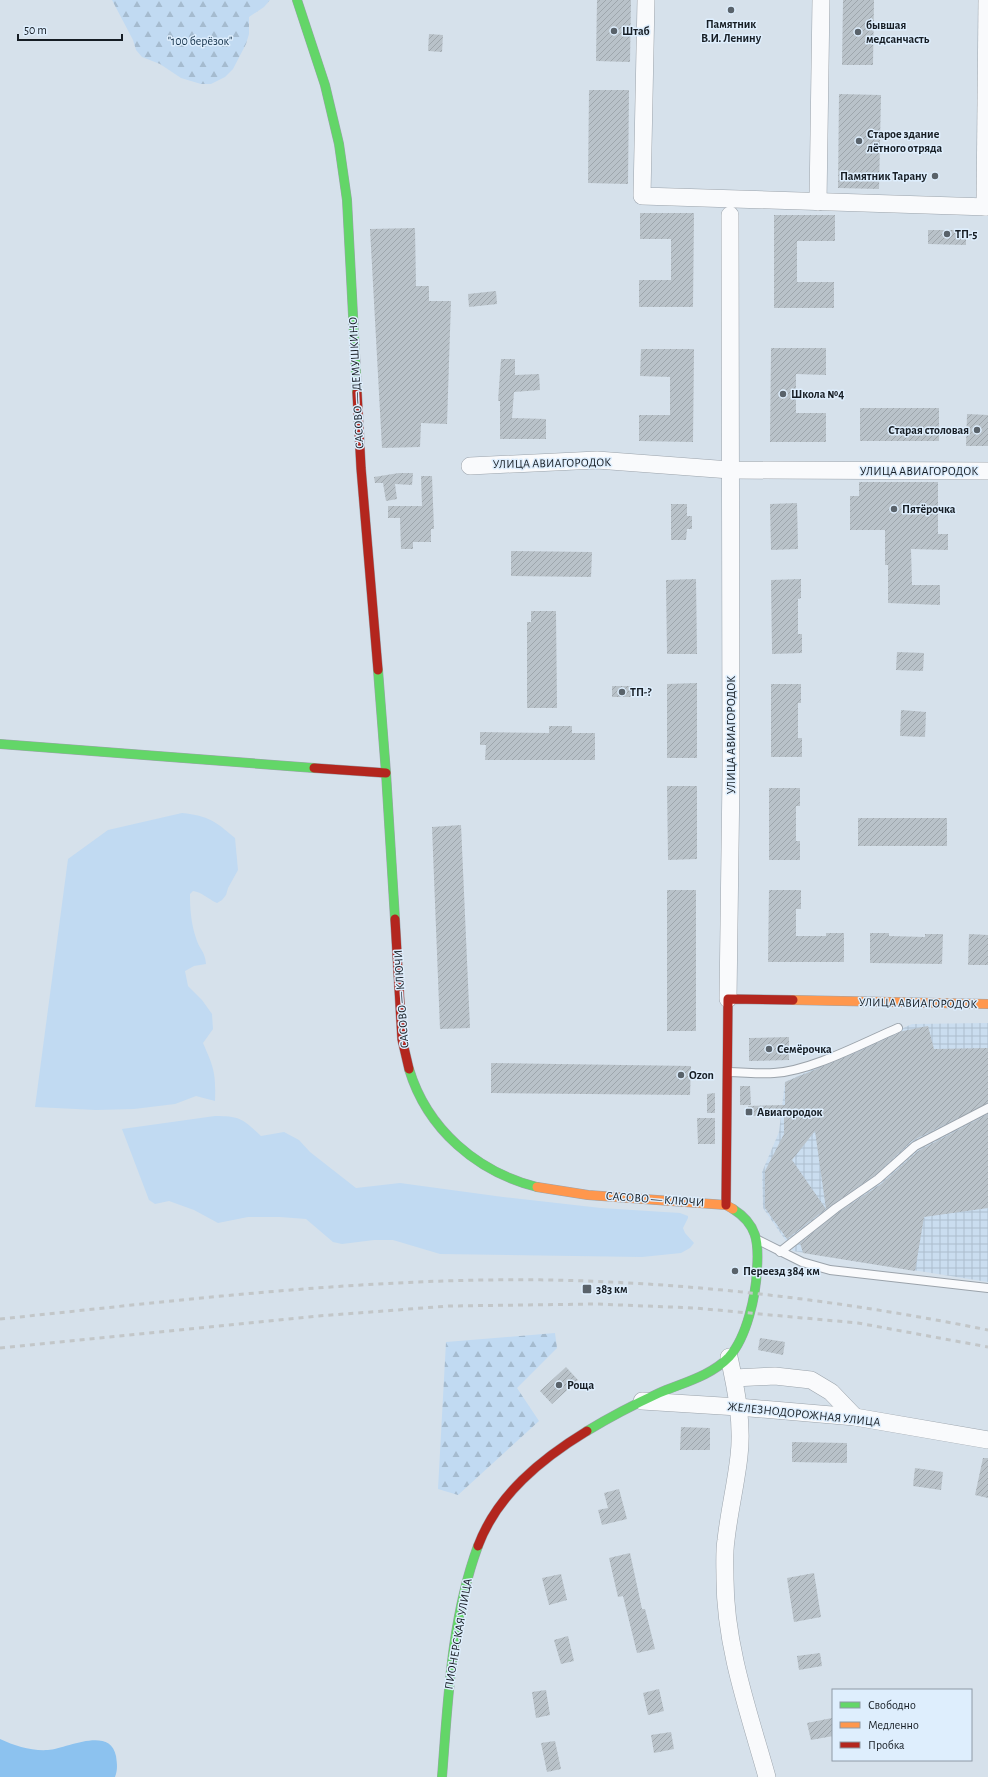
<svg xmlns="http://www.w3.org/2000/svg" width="988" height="1777" font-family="'Alegreya Sans',sans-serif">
<defs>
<pattern id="industrial-grid" width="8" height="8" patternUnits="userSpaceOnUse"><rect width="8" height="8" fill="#caddef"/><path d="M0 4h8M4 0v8" fill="none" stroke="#adbdcd"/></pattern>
<pattern id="forest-firs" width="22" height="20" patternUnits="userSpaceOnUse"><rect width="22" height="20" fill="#c1daf2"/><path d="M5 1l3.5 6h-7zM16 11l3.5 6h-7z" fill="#a5bbcf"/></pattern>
<pattern id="building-hatch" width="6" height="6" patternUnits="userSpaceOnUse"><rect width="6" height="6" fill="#b9c2c9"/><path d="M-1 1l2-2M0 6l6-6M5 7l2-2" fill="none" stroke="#9ea6ac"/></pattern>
</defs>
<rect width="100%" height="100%" fill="#d6e1eb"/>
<!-- industrial -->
<path fill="url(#industrial-grid)" d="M988 1023V1282L793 1251 763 1208 762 1172 779 1132 785 1082 912 1024Z"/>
<!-- green -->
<g fill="#c1daf2">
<path d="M182 813C209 816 215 821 235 838L238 870 228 888 226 895 222 900 217 903C208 899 202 892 193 891L190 894C190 909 191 923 196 938 199 949 205 951 206 964L194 966 185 971 188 986 202 1000 212 1014 213 1029 203 1043C214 1068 216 1073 215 1101L196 1096 175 1104 134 1109 96 1110 35 1107 68 859 108 830Z"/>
<path d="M215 1116C240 1116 243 1119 261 1136L284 1132 299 1140 310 1152 356 1188 400 1183 503 1197 601 1208 680 1213 688 1216V1218L683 1228 685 1233 694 1243 690 1248 681 1253 642 1257 440 1254 393 1240H374L342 1244 333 1242 306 1219 280 1217H248L218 1223 194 1210 169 1201 155 1204 149 1200 122 1129Z"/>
</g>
<!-- forest -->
<g fill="url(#forest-firs)">
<path d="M112 0H270L264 7 249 17V34L246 44 233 69 225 77 211 84H201L181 78 160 64 142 57 136 50 133 40Z"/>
<path d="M555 1333 557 1348 517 1388 539 1421 458 1495 438 1489 446 1342Z"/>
</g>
<!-- water -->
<path fill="#8cc2ef" d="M0 1739C15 1746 31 1751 48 1750 65 1749 110 1725 116 1756 117 1764 118 1769 115 1777H0Z"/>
<!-- building -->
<g fill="url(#building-hatch)">
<path d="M597 0H631L630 62 596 61Z"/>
<path d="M843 0H874L873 65H842Z"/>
<path d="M429 34 443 35 442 52 428 51Z"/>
<path d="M589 90H629L628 184 588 183Z"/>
<path d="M839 94 881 95 879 189 838 188Z"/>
<path d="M640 213H694L693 307H639V280H671V239H640Z"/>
<path d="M774 215H835V241H797V282H834V308H774Z"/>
<path d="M415 228 416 286H429V301H451L447 424 421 423 420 447 382 448 370 229Z"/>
<path d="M928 230H966V245L928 244Z"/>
<path d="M496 291 497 304 469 307 468 294Z"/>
<path d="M771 348H826V375L796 374V413H826V442H770Z"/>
<path d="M641 349H694L693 442 639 441V415H670V377L640 376Z"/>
<path d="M501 359H515V375L539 374 540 390 514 392 512 418 546 419V439H500V401H498Z"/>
<rect x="860" y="408" width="79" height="33"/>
<path d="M967 414 988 415V446H966Z"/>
<path d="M399 473H413L412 485 395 484 397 499 386 501 383 483H375L374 477Z"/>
<path d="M421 476H432L434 529H431V542H413V549H401L400 518H388V506H422Z"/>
<path d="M859 482H938V534H948V550L911 549 912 585H940V605L888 603V565H885V530H850V496H859Z"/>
<path d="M797 503 798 549 771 550 770 504Z"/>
<path d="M671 504H687V516H692V529H687L686 540H671Z"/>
<path d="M511 551 592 552 591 577 511 576Z"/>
<path d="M696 579 697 654H667L666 580Z"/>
<path d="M801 579V598L798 599V634H802V653L772 654 771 580Z"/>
<path d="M531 611H556L557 708H527V622H531Z"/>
<path d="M897 652 924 653 923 671 896 670Z"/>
<path d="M697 683V758H667V684Z"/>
<path d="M771 684H801V703H798V738H802V757H771Z"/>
<rect x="612" y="686" width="20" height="11"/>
<path d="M901 710 926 712 925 737 900 736Z"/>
<path d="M549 726H572V733H595V760H485L486 745H480V732L549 733Z"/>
<path d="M667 786H697V859L668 860Z"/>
<path d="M769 788H800V806H796V841H800V860H769Z"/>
<rect x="858" y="818" width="89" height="28"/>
<path d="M461 825 470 1028 440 1029 432 827Z"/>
<rect x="667" y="890" width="29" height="141"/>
<path d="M769 890H801V909H796V936H826V933H844V962H768Z"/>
<path d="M870 933H889V936L925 937V934H943L942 964 870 963Z"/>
<path d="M969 934 988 935V965H968Z"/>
<path d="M928 1026 934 1049 988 1048V1103L912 1141 875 1175 826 1209 815 1131 792 1160 826 1209 787 1239 765 1208V1171L784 1134V1116H748V1106L785 1105V1082L855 1053 903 1031Z"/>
<path d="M789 1037V1060L749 1061V1038Z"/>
<path d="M491 1063 691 1066 690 1095 491 1093Z"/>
<path d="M740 1086H750L751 1105H740Z"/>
<path d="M715 1093V1113H707V1094Z"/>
<path d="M988 1114V1208L924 1217 915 1271 803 1253 800 1243 839 1212 881 1184 918 1151Z"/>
<path d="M697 1118H715V1144H698Z"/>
<path d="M760 1338 785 1342 783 1355 758 1350Z"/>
<path d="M566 1367 578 1380 552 1404 540 1391Z"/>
<path d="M681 1427 710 1428V1450H680Z"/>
<path d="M792 1442 847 1443V1463L792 1462Z"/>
<path d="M983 1458H988V1498L975 1495Z"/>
<path d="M915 1468 943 1472 941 1490 913 1486Z"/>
<path d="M619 1489 627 1519 602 1525 598 1510 608 1508 604 1493Z"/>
<path d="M630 1553 642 1609H645L655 1649 637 1653 623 1596 618 1597 609 1558Z"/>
<path d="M814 1573 821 1617 794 1622 787 1578Z"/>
<path d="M561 1574 567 1600 549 1605 542 1578Z"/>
<path d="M568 1636 574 1661 561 1664 554 1640Z"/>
<path d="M820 1653 822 1666 799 1670 797 1656Z"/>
<path d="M659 1689 664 1711 648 1715 643 1693Z"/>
<path d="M546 1690 550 1715 536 1718 532 1692Z"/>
<path d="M832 1718 833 1736 811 1740 807 1723Z"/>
<path d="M671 1732 674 1749 654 1753 651 1735Z"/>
<path d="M555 1741 561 1769 547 1772 541 1743Z"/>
</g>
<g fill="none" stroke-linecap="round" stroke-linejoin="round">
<defs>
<g id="lane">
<path d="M728 1072C743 1072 759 1074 774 1073 811 1071 863 1043 898 1028"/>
<path d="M758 1240 802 1262 830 1270 988 1288"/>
<path d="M780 1252 836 1208 878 1179 915 1146 988 1108"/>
</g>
<g id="street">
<path d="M646 0 642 196 988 207"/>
<path d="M818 202 821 0"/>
<path d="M985 207 987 0"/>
<path d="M470 466 597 460 730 470 988 471"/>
<path d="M728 999 731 775 730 215"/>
<path d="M729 1357C736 1389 743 1423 739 1456 736 1484 729 1512 726 1540 724 1552 725 1566 725 1579 725 1646 749 1713 767 1777"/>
<path d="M734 1378 775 1376 811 1380 831 1392 855 1417"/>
<path d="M642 1401 738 1407 855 1417 988 1440"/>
</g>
<g id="fast">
<path d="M297 0 325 85 339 144 347 200 357 392"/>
<path d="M378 670 386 773 395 919"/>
<path d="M0 744 314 768"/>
<path d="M409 1069C427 1129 477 1172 537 1187"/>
<path d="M587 1431C610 1417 635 1404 659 1393 682 1383 711 1376 729 1357 747 1337 756 1295 757 1269 759 1242 757 1224 733 1209"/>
<path d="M442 1777C448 1701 451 1619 478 1546"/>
</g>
<g id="slow">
<path d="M793 1000 988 1004"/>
<path d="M537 1187 588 1195 726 1205 733 1209"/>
</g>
<g id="jam">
<path d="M357 392 361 468 378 670"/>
<path d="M314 768 386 773"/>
<path d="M395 919 402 1039 409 1069"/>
<path d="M726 1205 728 999 793 1000"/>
<path d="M478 1546C497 1495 541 1459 587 1431"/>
</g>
</defs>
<!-- lane casing -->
<use href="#lane" stroke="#9ba3ab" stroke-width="10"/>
<!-- street casing -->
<use href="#street" stroke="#9ba3ab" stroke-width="18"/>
<!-- fast casing -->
<use href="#fast" stroke="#9ba3ab" stroke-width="10"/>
<!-- slow casing -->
<use href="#slow" stroke="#9ba3ab" stroke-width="10"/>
<!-- jam casing -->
<use href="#jam" stroke="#9ba3ab" stroke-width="10"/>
<!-- lane -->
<use href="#lane" stroke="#f9fafc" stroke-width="8"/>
<!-- street -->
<use href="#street" stroke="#f9fafc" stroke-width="17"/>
<!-- fast -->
<use href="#fast" stroke="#63d668" stroke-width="9"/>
<!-- slow -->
<use href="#slow" stroke="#ff974d" stroke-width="9"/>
<!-- jam -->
<use href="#jam" stroke="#b3261e" stroke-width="9"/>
<!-- rail -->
<g stroke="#c2c6c8" stroke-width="3" stroke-dasharray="5 5" stroke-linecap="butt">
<path d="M0 1319C183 1300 368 1277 552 1280 698 1283 845 1301 988 1330"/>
<path d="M0 1348 318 1316 449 1306 596 1304 695 1308 858 1323 988 1347"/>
</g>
</g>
<!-- markers -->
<g fill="#59626a" stroke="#deeefd" stroke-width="1.5">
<circle cx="731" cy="10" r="4"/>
<circle cx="614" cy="31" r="4"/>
<circle cx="858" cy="32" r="4"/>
<circle cx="859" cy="141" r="4"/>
<circle cx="935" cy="176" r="4"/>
<circle cx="947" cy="234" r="4"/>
<circle cx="783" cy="394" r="4"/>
<circle cx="977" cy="430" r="4"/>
<circle cx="894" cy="509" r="4"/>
<circle cx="622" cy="692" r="4"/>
<circle cx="769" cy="1049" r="4"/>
<circle cx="681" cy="1075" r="4"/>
<rect x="745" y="1108" width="8" height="8" rx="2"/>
<circle cx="735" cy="1271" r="4"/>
<rect x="582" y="1284" width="10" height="10" rx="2"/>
<circle cx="559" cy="1385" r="4"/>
</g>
<g text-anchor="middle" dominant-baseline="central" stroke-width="3" stroke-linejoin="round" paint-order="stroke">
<!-- poi labels -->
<g font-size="12" font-weight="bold" fill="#161d24" stroke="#deeefd" text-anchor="start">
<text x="731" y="24" text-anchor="middle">Памятник<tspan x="731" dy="14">В.И. Ленину</tspan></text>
<text x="866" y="25">бывшая<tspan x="866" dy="14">медсанчасть</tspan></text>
<text x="622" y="31">Штаб</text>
<text x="867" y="134">Старое здание<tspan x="867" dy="14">лётного отряда</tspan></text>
<text x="927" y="176" text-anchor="end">Памятник Тарану</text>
<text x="955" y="234">ТП-5</text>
<text x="791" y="394">Школа №4</text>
<text x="969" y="430" text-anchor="end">Старая столовая</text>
<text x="902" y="509">Пятёрочка</text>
<text x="630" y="692">ТП-?</text>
<text x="777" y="1049">Семёрочка</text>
<text x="689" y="1075">Ozon</text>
<text x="757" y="1112">Авиагородок</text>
<text x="743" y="1271">Переезд 384 км</text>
<text x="596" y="1289">383 км</text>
<text x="567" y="1385">Роща</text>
</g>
<!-- park labels -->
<g font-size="12" fill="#0f2d46" stroke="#deeefd">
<text x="200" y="41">"100 берёзок"</text>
</g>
<!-- street labels -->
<g font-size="12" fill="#161d24" stroke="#deeefd">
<text transform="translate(356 383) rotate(-93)">САСОВО — ДЕМУШКИНО</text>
<text transform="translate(552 463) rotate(-1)">УЛИЦА АВИАГОРОДОК</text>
<text x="919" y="471">УЛИЦА АВИАГОРОДОК</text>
<text transform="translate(731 735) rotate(-90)">УЛИЦА АВИАГОРОДОК</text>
<text transform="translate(401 999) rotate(-94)">САСОВО — КЛЮЧИ</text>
<text transform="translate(918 1003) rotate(1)">УЛИЦА АВИАГОРОДОК</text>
<text transform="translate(655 1199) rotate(4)">САСОВО — КЛЮЧИ</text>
<text transform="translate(804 1414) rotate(6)">ЖЕЛЕЗНОДОРОЖНАЯ УЛИЦА</text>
<text transform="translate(458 1634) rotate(-80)">ПИОНЕРСКАЯ УЛИЦА</text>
</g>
</g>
<!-- legend -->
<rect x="832" y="1689" width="140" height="72" fill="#deeefd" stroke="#8e9aa6"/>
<rect x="840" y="1702" width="20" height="6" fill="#63d668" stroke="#8e9aa6"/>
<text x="868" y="1709" font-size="12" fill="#161d24">Свободно</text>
<rect x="840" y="1722" width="20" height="6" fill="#ff974d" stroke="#8e9aa6"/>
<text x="868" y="1729" font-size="12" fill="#161d24">Медленно</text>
<rect x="840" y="1742" width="20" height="6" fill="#b3261e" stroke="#8e9aa6"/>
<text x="868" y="1749" font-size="12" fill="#161d24">Пробка</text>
<!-- scale -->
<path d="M18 34v6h104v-6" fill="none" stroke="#161d24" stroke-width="2"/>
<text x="24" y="34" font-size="12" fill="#161d24" stroke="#deeefd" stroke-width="3" paint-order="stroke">50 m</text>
</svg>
